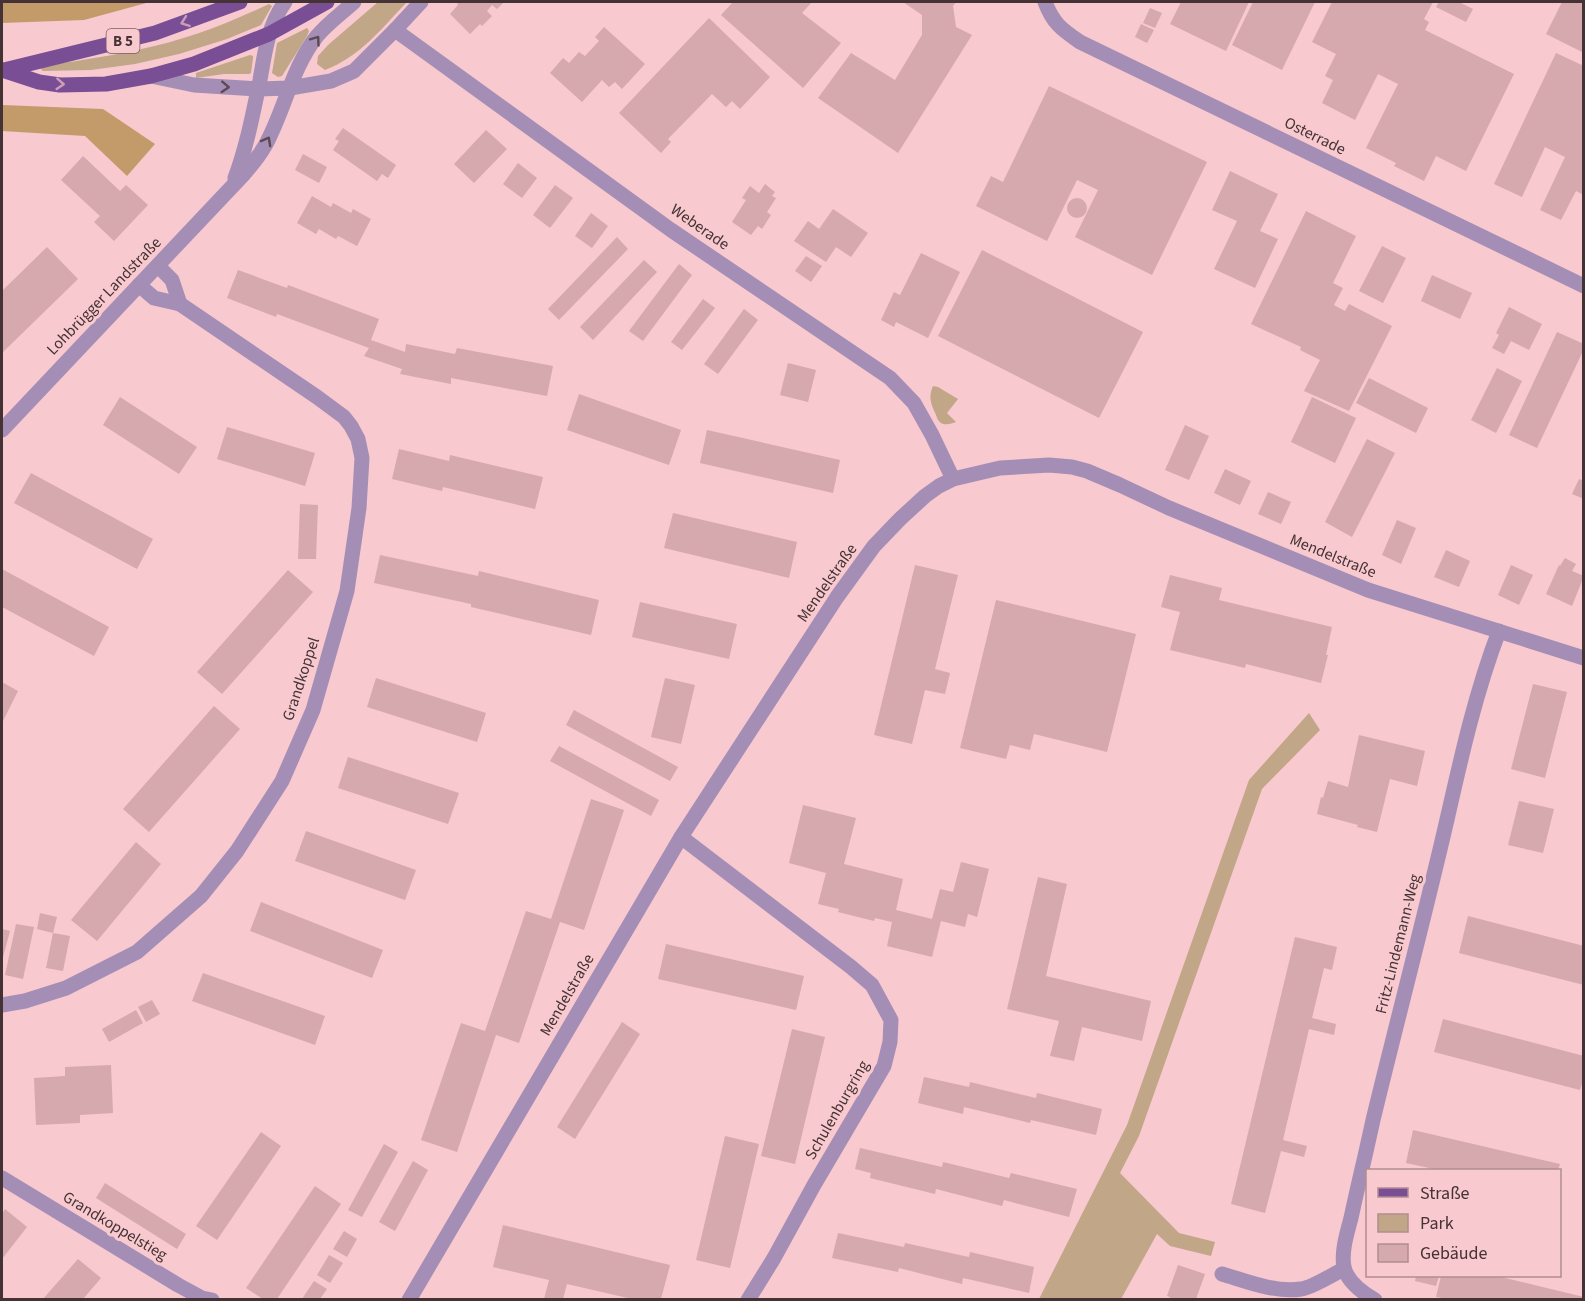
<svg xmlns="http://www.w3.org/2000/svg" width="1585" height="1301" font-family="'Source Sans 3',sans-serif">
<rect width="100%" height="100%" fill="#f8c9ce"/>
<!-- green -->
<g fill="#c1a687">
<path d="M378 2H407C381 29 361 56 325 70L317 64 318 56 328 45Z"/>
<path d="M269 4 272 6 261 25 227 39 179 54 135 64 91 70 43 71 41 69V67C54 62 68 63 82 60 100 57 119 54 137 50 183 41 227 24 269 4Z"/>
<path d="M307 28 309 31 307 36 282 76 278 77 272 73 277 43Z"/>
<path d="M250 55 253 56V58L251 73 249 74H224L196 78V73Z"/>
<path d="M933 386 938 387 958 399 947 413 956 422C952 423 946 426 941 423 938 421 937 418 936 415 931 404 928 397 933 386Z"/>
<path d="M1309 713 1320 730 1262 789 1139 1136 1120 1173 1179 1233 1215 1242 1211 1256 1170 1246 1157 1234 1121 1299H1039L1127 1125 1249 780Z"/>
</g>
<!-- forest -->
<g fill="#c39b6b">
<path d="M2 2H150L84 20 2 23Z"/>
<path d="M2 105 103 109 155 144 127 176 85 136 2 131Z"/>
</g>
<!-- building -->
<g fill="#d6a9ae">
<path d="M460 2H501L503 3 497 9 492 5 487 11 492 16 482 26 480 24 470 34 450 14 458 5 457 4Z"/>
<path d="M733 2H812L802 13 841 43 803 88 721 15Z"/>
<path d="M903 2H956L953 6 956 27 972 35 898 153 818 98 851 53 895 80 922 35V15Z"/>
<path d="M1181 2H1249L1226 51 1170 24Z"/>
<path d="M1253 2H1315L1282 70 1232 45Z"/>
<path d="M1332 2H1433L1424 19 1429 22 1425 30 1514 74 1466 171 1436 156 1424 181 1394 166 1396 163 1366 148 1398 84 1378 74 1355 120 1322 103 1333 80 1325 76 1336 54 1312 42Z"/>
<path d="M1439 2H1459L1473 9 1466 22 1436 7Z"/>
<path d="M1562 2H1584V53L1546 34Z"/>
<path d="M1150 8 1162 13 1155 28 1143 23Z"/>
<path d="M709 18 770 77 740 109 732 101 726 107 712 94 668 139 671 142 661 153 619 113Z"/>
<path d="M1141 24 1154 30 1147 43 1135 37Z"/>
<path d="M604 27 645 64 622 89 615 82 609 87 602 80 582 102 550 73 563 58 569 63 579 52 585 56 599 41 595 37Z"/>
<path d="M1556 53 1584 66V195L1576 191 1561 220 1540 210 1565 157 1545 147 1522 197 1494 184Z"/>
<path d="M1049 86 1207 162 1152 275 1075 237 1098 190 1077 180 1047 241 976 206 991 176 1003 182Z"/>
<path d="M343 128 396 165 388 178 382 174 377 181 333 150 339 141 335 139Z"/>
<path d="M486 130 507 149 474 183 454 164Z"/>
<path d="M303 154 327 167 319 183 295 170Z"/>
<path d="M83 156 120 191 126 185 148 205 114 241 94 222 100 216 61 180Z"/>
<path d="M518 163 537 178 522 198 503 184Z"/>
<path d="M1230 171 1278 194 1260 231 1278 239 1255 288 1214 269 1237 221 1212 210Z"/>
<path d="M765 184 775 192 772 196 776 198 767 212 771 215 762 229 758 226 751 235 732 222 746 200 742 198 750 186 759 193Z"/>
<path d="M555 185 573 198 550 228 533 215Z"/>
<path d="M312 196 331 207 333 203 351 213 353 209 371 219 357 246 338 236 336 239 319 229 316 234 297 223Z"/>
<circle cx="1077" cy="208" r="10"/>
<path d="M833 209 868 233 851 257 836 247 826 262 794 241 808 221 819 229Z"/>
<path d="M1306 211 1356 236 1333 283 1343 288 1334 305 1345 311 1349 304 1392 326 1349 411 1304 391 1320 360 1300 350 1301 347 1251 324Z"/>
<path d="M591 213 608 226 592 248 575 236Z"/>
<path d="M617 237 628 249 559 320 548 309Z"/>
<path d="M1382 246 1406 258 1383 303 1359 291Z"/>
<path d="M47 247 78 279 2 353V291Z"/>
<path d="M982 250 1143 332 1099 418 938 336Z"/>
<path d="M921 253 960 272 928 338 896 322 894 327 881 320 894 292 900 295Z"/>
<path d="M806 256 822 266 811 282 795 271Z"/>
<path d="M644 260 657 272 593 340 580 327Z"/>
<path d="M679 264 692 275 643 341 629 331Z"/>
<path d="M238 270 287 288 288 285 379 319 371 340 405 352 406 344 455 354 457 348 553 366 547 396 451 378V384L400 374 402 369 364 356 369 348 277 314 276 317 227 298Z"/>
<path d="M1432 275 1472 293 1460 319 1421 301Z"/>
<path d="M703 299 715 308 682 350 671 342Z"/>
<path d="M1509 307 1542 324 1529 350 1511 341 1504 354 1492 348 1499 335 1496 333Z"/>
<path d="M744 309 758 320 718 374 704 364Z"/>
<path d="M1557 332 1584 344V349L1537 448 1509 435Z"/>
<path d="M788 363 816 370 808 402 780 395Z"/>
<path d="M1497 368 1522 381 1496 433 1471 420Z"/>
<path d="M1369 378 1428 408 1416 433 1356 403Z"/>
<path d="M579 394 681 430 669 465 567 430Z"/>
<path d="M120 397 197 447 179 474 103 425Z"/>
<path d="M1312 397 1356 418 1335 463 1291 442Z"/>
<path d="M1185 425 1209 436 1189 480 1165 470Z"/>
<path d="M227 427 315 453 305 486 217 459Z"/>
<path d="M707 430 840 460 833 493 700 463Z"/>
<path d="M1367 439 1395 453 1352 537 1325 522Z"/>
<path d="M399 449 449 461 450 455 543 477 535 509 443 487 442 491 392 479Z"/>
<path d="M1225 469 1251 481 1240 505 1214 493Z"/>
<path d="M31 473 153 539 137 569 14 503Z"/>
<path d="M1579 479 1584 481V499L1572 494Z"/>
<path d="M1268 492 1291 502 1281 524 1258 514Z"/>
<path d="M300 504 318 505 316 559H298Z"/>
<path d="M673 513 797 542 789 578 664 548Z"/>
<path d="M1397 520 1416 528 1401 564 1382 555Z"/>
<path d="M1446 550 1470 561 1459 587 1434 577Z"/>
<path d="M380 555 478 576 479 571 599 600 591 635 471 607V604L374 583Z"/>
<path d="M1565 558 1576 564 1572 571 1584 576 1572 606 1546 594 1559 565 1560 566Z"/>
<path d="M915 565 958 575 935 669 950 673 945 694 925 690 912 744 874 735Z"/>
<path d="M1511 565 1533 575 1519 605 1498 595Z"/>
<path d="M2 569 109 627 94 656 2 607Z"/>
<path d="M288 570 313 592 222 694 197 672Z"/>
<path d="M1170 575 1222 588 1219 600 1332 627 1326 655H1328L1321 683 1246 664 1245 668 1170 650 1180 612 1161 607Z"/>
<path d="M996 600 1136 634 1107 752 1034 734 1030 750 1010 745 1006 759 960 748Z"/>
<path d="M640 602 737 624 729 659 632 637Z"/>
<path d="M376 678 486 713 477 742 367 707Z"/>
<path d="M665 678 695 685 681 744 651 737Z"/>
<path d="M2 682 18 691 2 723Z"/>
<path d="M1533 684 1567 692 1545 778 1511 769Z"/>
<path d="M214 706 240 729 149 832 123 809Z"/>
<path d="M574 710 678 767 670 781 566 725Z"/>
<path d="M1359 735 1425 751 1417 786 1390 779 1377 832 1357 827 1358 825 1317 814 1321 797 1323 798 1328 781 1348 787Z"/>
<path d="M559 746 659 800 651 816 550 761Z"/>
<path d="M348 757 459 793 448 824 338 788Z"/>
<path d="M591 799 624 810 584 930 560 922 519 1043 496 1035 457 1152 421 1140 461 1023 485 1031 526 911 551 919Z"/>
<path d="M1519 801 1554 809 1543 853 1508 845Z"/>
<path d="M803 805 856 818 844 864 903 879 896 910 932 919 940 889 953 892 961 862 989 869 977 917 968 914 965 927 941 921 932 957 887 946 892 922 875 918 874 921 838 912 839 909 818 904 826 873 789 863Z"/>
<path d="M306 831 416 870 405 900 295 861Z"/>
<path d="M136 842 161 864 97 941 71 920Z"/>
<path d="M1038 877 1067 884 1046 976 1151 1001 1142 1041 1082 1027 1074 1061 1050 1056 1059 1021 1007 1009Z"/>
<path d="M261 902 383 950 372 978 250 931Z"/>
<path d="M40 913 57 917 53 933 37 929Z"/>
<path d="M1468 916 1584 946V985L1459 953Z"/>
<path d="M16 924 34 927 23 979 5 975Z"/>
<path d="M2 929 10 931 2 961Z"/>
<path d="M53 933 70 936 63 971 46 968Z"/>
<path d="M1295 937 1337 947 1332 970 1324 968 1312 1018 1336 1024 1334 1035 1309 1029 1283 1140 1307 1146 1304 1157 1281 1151 1265 1213 1231 1204Z"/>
<path d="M666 944 804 976 796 1010 658 979Z"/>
<path d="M203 973 325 1016 315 1045 192 1001Z"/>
<path d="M152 1000 160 1014 146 1022 138 1007Z"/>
<path d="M136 1010 143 1023 109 1042 102 1029Z"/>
<path d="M1443 1019 1584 1056V1077L1580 1090 1434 1052Z"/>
<path d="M622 1022 640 1034 575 1139 557 1127Z"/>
<path d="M792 1029 825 1037 795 1164 761 1156Z"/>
<path d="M111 1065 113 1113 80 1115V1123L36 1125 34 1078 65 1076V1067Z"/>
<path d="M924 1077 969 1087 970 1082 1036 1098 1037 1093 1102 1109 1096 1135 1031 1120 1030 1123 964 1107 963 1114 918 1103Z"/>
<path d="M1413 1130 1560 1164 1558 1170H1438L1406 1163Z"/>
<path d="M261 1132 281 1146 217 1240 196 1226Z"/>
<path d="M725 1136 759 1144 730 1268 696 1260Z"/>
<path d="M384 1144 398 1152 362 1217 348 1210Z"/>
<path d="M860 1148 942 1167 943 1162 1009 1178 1011 1173 1077 1189 1069 1217 1004 1200 1002 1206 936 1189 935 1194 870 1178 871 1173 855 1169Z"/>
<path d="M413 1161 428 1170 395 1231 379 1222Z"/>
<path d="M105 1183 186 1234 177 1249 96 1198Z"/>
<path d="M315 1186 341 1204 277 1299H263L246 1288Z"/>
<path d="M5 1209 27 1227 2 1259V1214Z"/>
<path d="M503 1225 670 1265 661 1299H632L567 1284 563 1299H544L549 1280 493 1267Z"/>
<path d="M344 1231 357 1239 347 1257 333 1249Z"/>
<path d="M838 1233 904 1247 905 1243 969 1257 970 1252 1034 1267 1029 1293 963 1278 962 1284 899 1268 898 1272 832 1258Z"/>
<path d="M329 1255 343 1263 330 1283 317 1275Z"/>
<path d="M78 1259 101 1278 83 1299H43Z"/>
<path d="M1178 1265 1205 1274 1196 1299H1169L1170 1297 1167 1296Z"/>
<path d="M1416 1276H1439L1436 1286 1415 1281Z"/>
<path d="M1441 1276H1497L1584 1297V1299H1448L1436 1297Z"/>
<path d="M314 1281 327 1289 320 1299H302Z"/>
</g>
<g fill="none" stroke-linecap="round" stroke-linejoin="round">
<!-- minor -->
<g stroke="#a58eb5" stroke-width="15">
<path d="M1045 2C1053 23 1061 29 1080 42L1584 286"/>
<path d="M395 30 671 230 890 378 914 403 932 435 953 479"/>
<path d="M151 76 194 85 258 89 290 88 331 81 354 71 395 30 421 2"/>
<path d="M235 178C247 146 253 113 260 80 265 51 268 26 285 2"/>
<path d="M158 266 172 280 180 304"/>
<path d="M2 430 244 174C254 162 264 150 270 136 286 103 294 65 317 36 328 23 342 13 354 2"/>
<path d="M681 837 851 967 872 985 891 1020 890 1042 884 1066 814 1185 774 1258 748 1300"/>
<path d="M2 1005 25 1001 66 988 137 952 201 896 237 851 282 781 313 710 347 591 359 508 362 458 358 439 351 426 344 417 317 397 180 304 154 298 139 285"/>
<path d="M2 1178 178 1285 202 1298 212 1300"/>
<path d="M1222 1274C1246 1281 1275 1293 1301 1289 1312 1288 1333 1274 1344 1269"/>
<path d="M409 1300 681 837 837 597 874 546 900 519 925 496 939 486 953 479 1000 468 1049 465 1072 467 1087 471 1120 485 1169 508 1368 590 1584 658"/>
<path d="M1375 1300C1363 1293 1347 1281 1344 1267 1341 1252 1347 1233 1351 1218 1358 1185 1366 1153 1373 1120 1397 1021 1423 923 1446 824 1461 758 1475 694 1499 631"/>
</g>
<!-- major -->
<g stroke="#794e95" stroke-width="15">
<path d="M2 70 39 82 60 85 106 84 151 76 194 64 269 34 327 2"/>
<path d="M4 70 155 33 240 2"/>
</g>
</g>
<!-- one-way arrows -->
<defs><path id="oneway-chevron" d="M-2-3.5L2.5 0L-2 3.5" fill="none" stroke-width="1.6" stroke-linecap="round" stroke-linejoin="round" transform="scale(1.5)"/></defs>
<g stroke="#cc9eba">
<use href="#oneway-chevron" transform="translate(185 22) rotate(160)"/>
<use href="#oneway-chevron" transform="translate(60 84) rotate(4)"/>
</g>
<g stroke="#5c4954">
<use href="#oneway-chevron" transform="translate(316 40) rotate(-54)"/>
<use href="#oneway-chevron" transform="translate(225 87) rotate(3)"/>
<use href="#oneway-chevron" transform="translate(267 141) rotate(-61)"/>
</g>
<g text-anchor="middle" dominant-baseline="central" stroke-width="6" stroke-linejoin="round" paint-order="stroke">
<!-- shield labels -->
<rect fill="#f8c9ce" stroke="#7a5f62" stroke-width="1.5" x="106.5" y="29" width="33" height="24" rx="4.5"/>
<g font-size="15" font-weight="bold" fill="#443234">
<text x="123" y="41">B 5</text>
</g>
<!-- street labels -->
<g font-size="16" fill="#443234" stroke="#f8c9ce">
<text transform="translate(1315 136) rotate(26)">Osterrade</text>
<text transform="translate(700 227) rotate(35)">Weberade</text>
<text transform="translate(104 296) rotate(-46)">Lohbrügger Landstraße</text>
<text transform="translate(1333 556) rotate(22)">Mendelstraße</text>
<text transform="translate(827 583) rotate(-55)">Mendelstraße</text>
<text transform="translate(301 679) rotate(-72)">Grandkoppel</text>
<text transform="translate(1398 944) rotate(-76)">Fritz-Lindemann-Weg</text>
<text transform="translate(567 995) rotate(-60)">Mendelstraße</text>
<text transform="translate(837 1110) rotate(-60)">Schulenburgring</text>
<text transform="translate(115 1226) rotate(31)">Grandkoppelstieg</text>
</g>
</g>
<!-- border -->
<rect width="1585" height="1301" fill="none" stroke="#443234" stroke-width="6"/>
<!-- legend -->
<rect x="1366" y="1169" width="195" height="108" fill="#f8c9ce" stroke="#b08d90" stroke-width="1.5"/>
<rect x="1378" y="1188" width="30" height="9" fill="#794e95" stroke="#b08d90" stroke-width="1.5"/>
<text x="1420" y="1199" font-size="18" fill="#443234">Straße</text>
<rect x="1378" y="1214" width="30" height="18" fill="#c1a687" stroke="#b08d90" stroke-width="1.5"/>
<text x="1420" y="1229" font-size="18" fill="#443234">Park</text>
<rect x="1378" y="1244" width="30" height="18" fill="#d6a9ae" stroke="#b08d90" stroke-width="1.5"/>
<text x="1420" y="1259" font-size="18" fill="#443234">Gebäude</text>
</svg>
